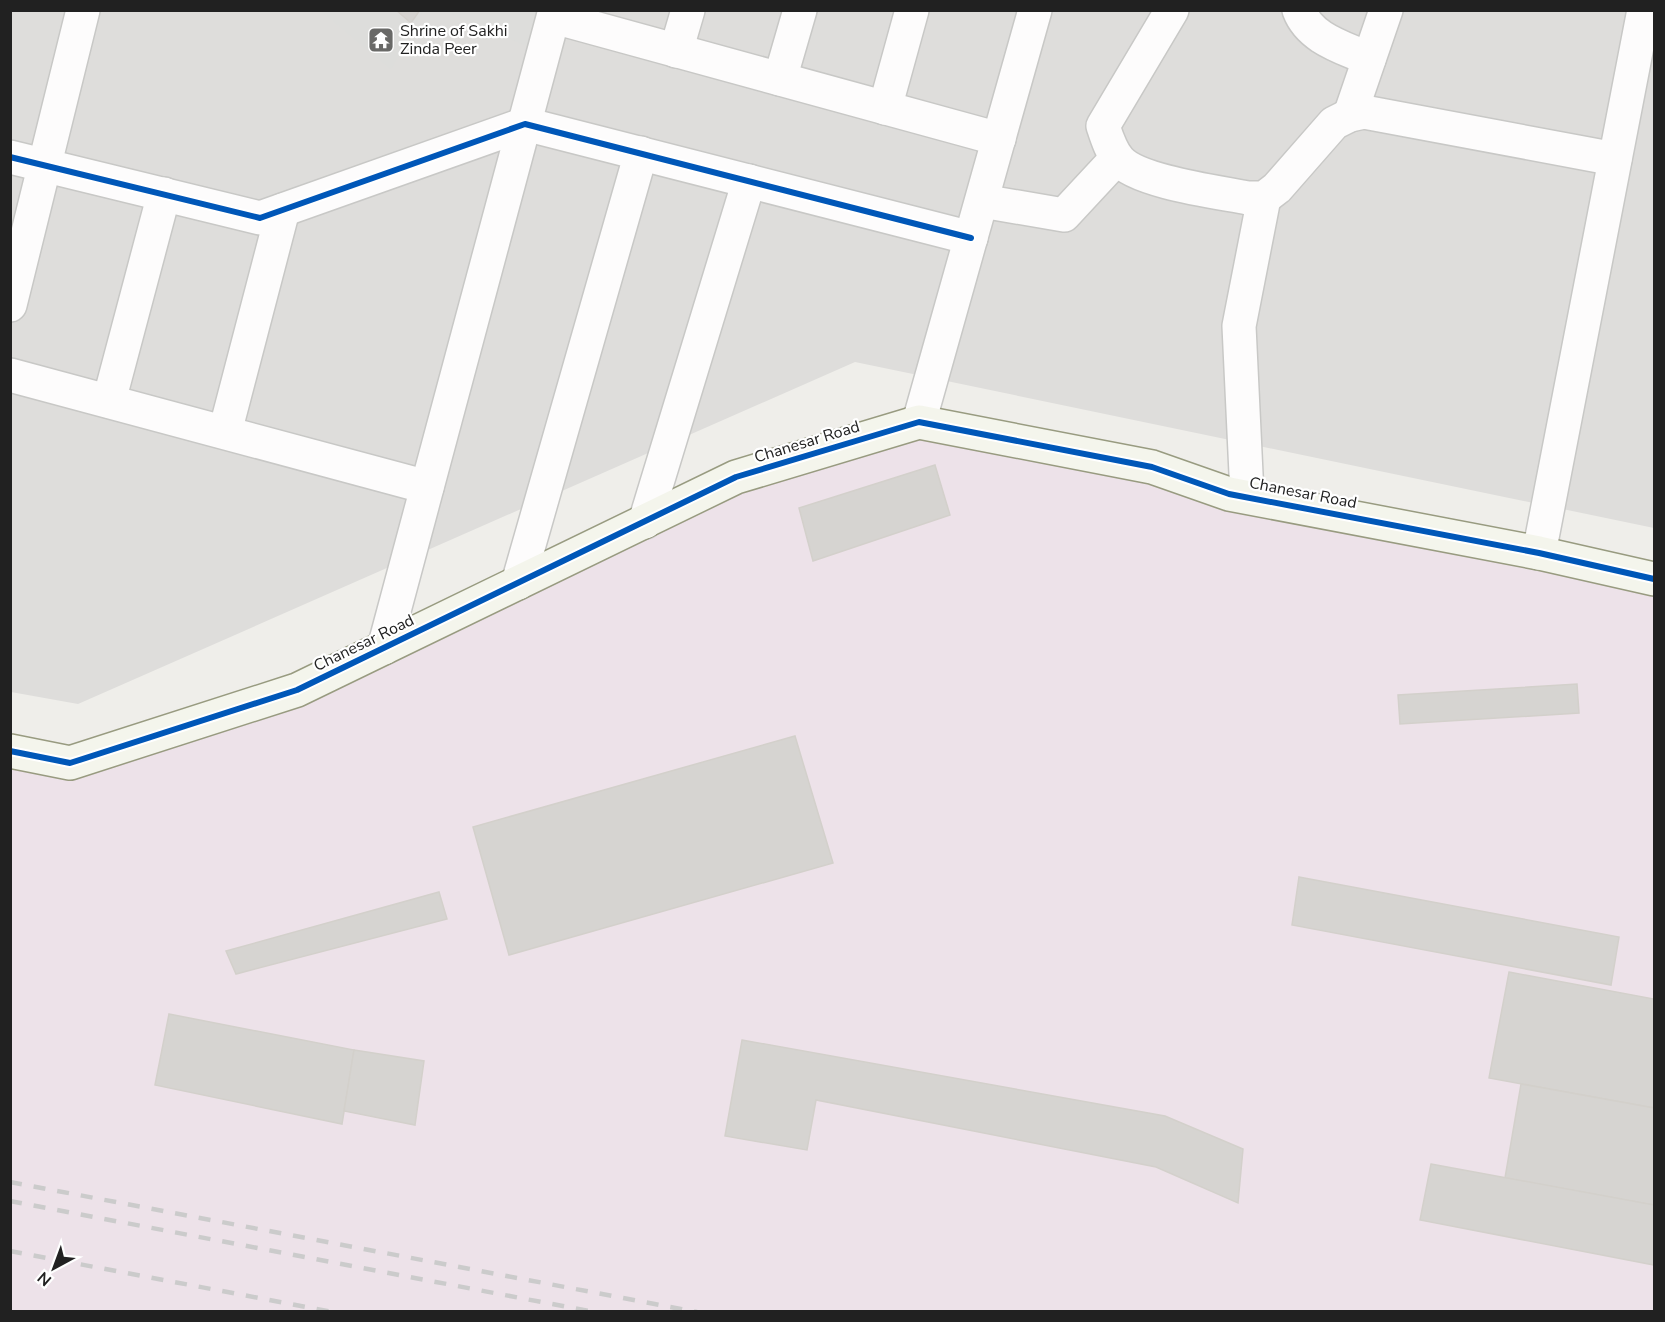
<svg xmlns="http://www.w3.org/2000/svg" width="1665" height="1322" font-family="'Nunito Sans',sans-serif">
<rect width="100%" height="100%" fill="#efeeea"/>
<!-- residential -->
<path fill="#dedddb" d="M10 11H1654V528L855 362 78 704 11 692Z"/>
<!-- industrial -->
<path fill="#ede2e9" d="M919 422 1654 564V1311H11L10 753 70 763 384 648 736 477Z"/>
<!-- religious -->
<g fill="#dddddb">
<path d="M321 11H423L391 69Z"/>
<path d="M444 11H558L547 55Z"/>
</g>
<!-- building -->
<g fill="#d6d4d1" stroke="#d3d0cb" stroke-width="1.5">
<path d="M396 10H420L411 23Z"/>
<path d="M935 465 950 515 813 561 799 508Z"/>
<path d="M1577 684 1579 713 1400 724 1398 695Z"/>
<path d="M795 736 833 863 509 955 473 827Z"/>
<path d="M1299 877 1619 937 1611 985 1292 925Z"/>
<path d="M439 892 447 919 236 974 226 951Z"/>
<path d="M1509 972 1654 999V1108L1489 1078Z"/>
<path d="M169 1014 354 1050 342 1124 155 1085Z"/>
<path d="M742 1040 1165 1116 1243 1149 1238 1203 1156 1167 816 1100 807 1150 725 1136Z"/>
<path d="M354 1050 424 1061 415 1125 344 1111Z"/>
<path d="M1521 1084 1654 1108V1205L1505 1178Z"/>
<path d="M1431 1164 1654 1205V1265L1420 1220Z"/>
</g>
<g fill="none" stroke-linecap="round" stroke-linejoin="round">
<defs>
<g id="street">
<path d="M1172 10 1103 126C1107 138 1111 151 1119 160 1138 182 1218 192 1248 198H1264L1277 188 1334 123 1350 115 1364 112 1615 159"/>
<path d="M1299 10C1310 39 1343 47 1369 59"/>
<path d="M554 17 999 139"/>
<path d="M676 51 688 10"/>
<path d="M780 79 800 10"/>
<path d="M885 108 912 10"/>
<path d="M1350 115 1386 10"/>
<path d="M10 157 260 218 525 124 971 238"/>
<path d="M982 201 1064 215 1117 158"/>
<path d="M10 305 83 10"/>
<path d="M10 375 427 487"/>
<path d="M109 401 164 194"/>
<path d="M919 422 1035 10"/>
<path d="M225 432 283 210"/>
<path d="M1247 495 1239 326 1264 198"/>
<path d="M645 522 749 181"/>
<path d="M1539 553 1644 10"/>
<path d="M518 583 641 153"/>
<path d="M384 648 555 10"/>
</g>
<path id="secondary" d="M10 751 70 763 297 690 736 477 919 422 1152 467 1229 494 1539 553 1654 579"/>
</defs>
<!-- street casing -->
<use href="#street" stroke="#c8c8c6" stroke-width="36"/>
<!-- secondary casing -->
<use href="#secondary" stroke="#989b80" stroke-width="36"/>
<!-- street -->
<use href="#street" stroke="#fdfcfc" stroke-width="33"/>
<!-- secondary -->
<use href="#secondary" stroke="#f4f5ec" stroke-width="33"/>
<!-- rail -->
<g stroke="#cbcbcb" stroke-width="4.5" stroke-dasharray="12 12" stroke-linecap="butt">
<path d="M10 1182 697 1312"/>
<path d="M10 1201 594 1312"/>
<path d="M10 1251 333 1312"/>
</g>
<defs>
<g id="cycleway">
<path d="M10 157 260 218 525 124 971 238"/>
<path d="M10 751 70 763 297 690 736 477 919 422 1152 467 1229 494 1539 553 1654 579"/>
</g>
</defs>
<!-- cycleway casing -->
<use href="#cycleway" stroke="#fff" stroke-width="10"/>
<!-- cycleway -->
<use href="#cycleway" stroke="#0057b8" stroke-width="6"/>
</g>
<!-- icons -->
<defs>
<symbol id="temple-square" viewBox="-11 -11 22 22"><rect x="-9" y="-9" width="18" height="18" rx="4" fill="#696967" stroke="#fff"/><path d="M0-6L5-2H3V0L6.5 2.5H4V6H1.5V3h-3V6H-4V2.5H-6.5L-3 0V-2H-5Z" fill="#fff"/></symbol>
</defs>
<g fill-rule="evenodd">
<use href="#temple-square" x="366" y="25" width="30" height="30"/>
</g>
<g text-anchor="middle" dominant-baseline="central" stroke-width="4.5" stroke-linejoin="round" paint-order="stroke">
<!-- poi labels -->
<g font-size="16" fill="#212121" stroke="#fff" text-anchor="start">
<text x="400" y="31">Shrine of Sakhi<tspan x="400" dy="18">Zinda Peer</tspan></text>
</g>
<!-- street labels -->
<g font-size="16" fill="#212121" stroke="#fff">
<text transform="translate(807 442) rotate(-17)">Chanesar Road</text>
<text transform="translate(1303 493) rotate(11)">Chanesar Road</text>
<text transform="translate(364 643) rotate(-26)">Chanesar Road</text>
</g>
</g>
<!-- border -->
<rect width="1665" height="1322" fill="none" stroke="#212121" stroke-width="24"/>
<!-- north arrow -->
<g transform="translate(54 1268) rotate(221)" stroke="#ffffff" stroke-width="4.5" paint-order="stroke">
<path d="M0-4.5L10 22L0 15L-10 22Z" fill="#212121"/>
<text y="-9" font-size="16" font-weight="bold" text-anchor="middle" fill="#212121">N</text>
</g>
</svg>
